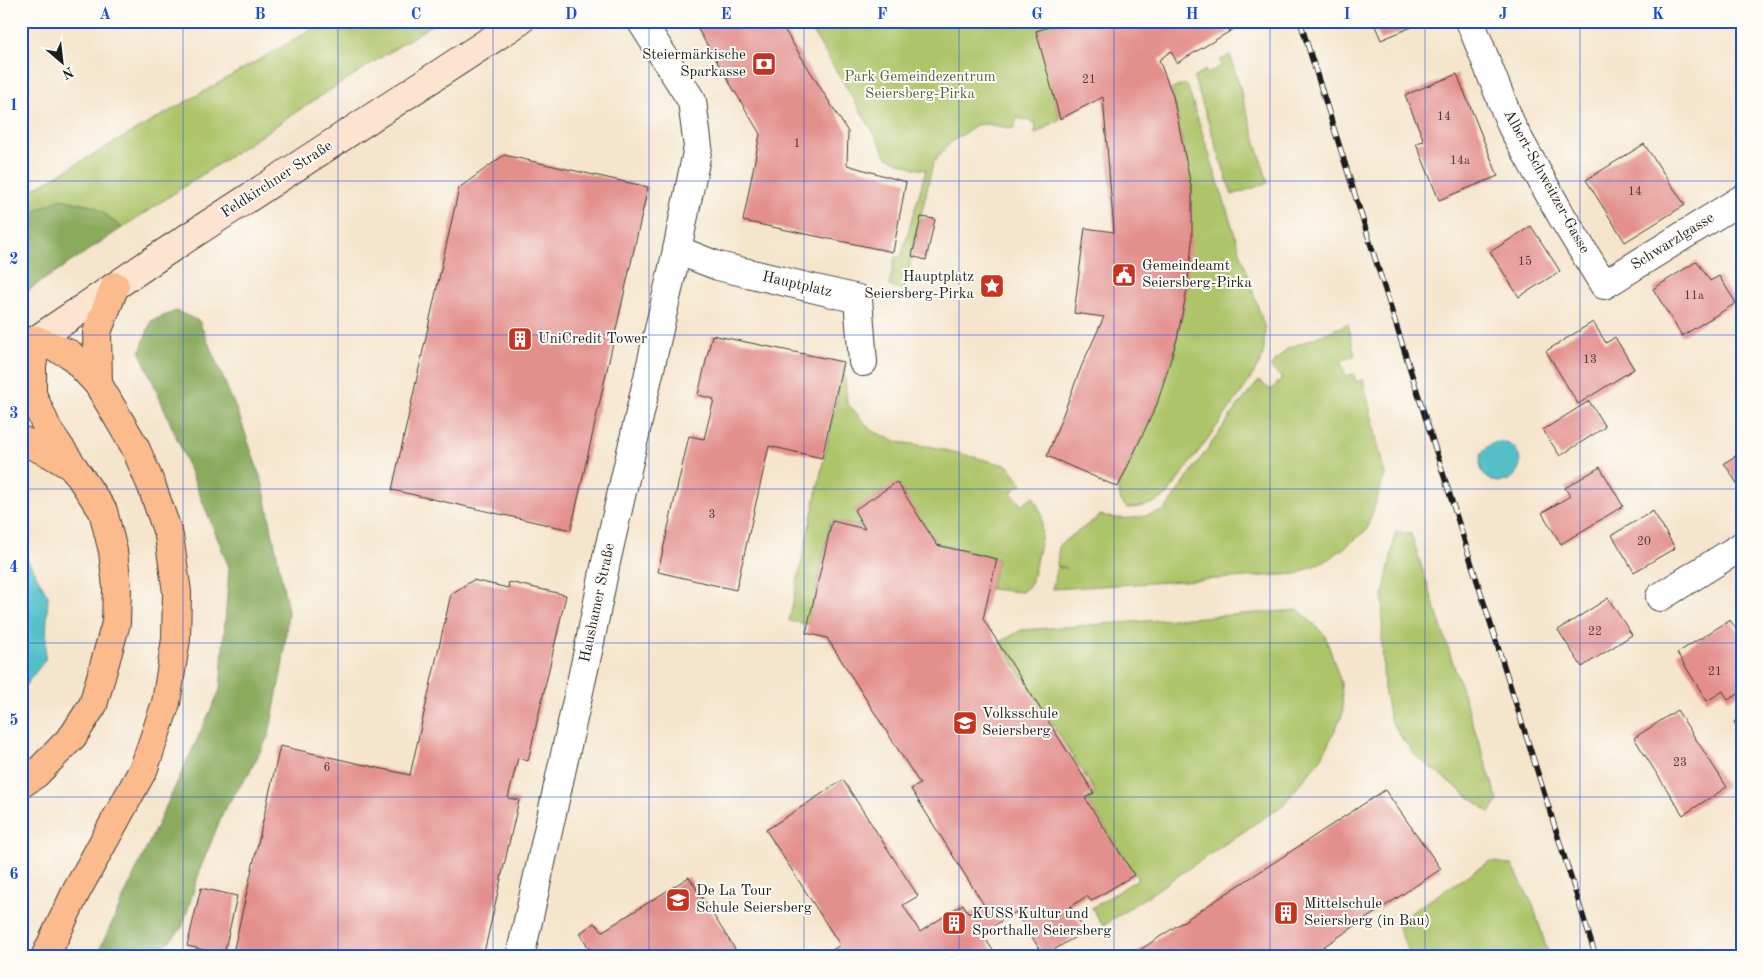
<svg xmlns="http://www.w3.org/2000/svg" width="1763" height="978" font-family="'Old Standard TT',serif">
<rect width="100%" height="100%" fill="#fdfcf7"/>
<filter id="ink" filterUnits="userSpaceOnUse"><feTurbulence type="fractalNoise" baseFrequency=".02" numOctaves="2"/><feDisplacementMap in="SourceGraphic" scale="10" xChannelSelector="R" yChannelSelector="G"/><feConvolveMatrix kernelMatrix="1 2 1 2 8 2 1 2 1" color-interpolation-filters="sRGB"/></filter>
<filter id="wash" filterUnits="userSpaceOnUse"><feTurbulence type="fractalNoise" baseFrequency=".0096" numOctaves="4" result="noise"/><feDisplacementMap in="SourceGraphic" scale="20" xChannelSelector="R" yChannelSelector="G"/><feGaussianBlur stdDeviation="1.12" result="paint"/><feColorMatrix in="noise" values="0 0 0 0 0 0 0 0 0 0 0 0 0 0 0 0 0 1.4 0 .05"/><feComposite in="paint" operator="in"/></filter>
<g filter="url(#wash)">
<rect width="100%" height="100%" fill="#f5e5cc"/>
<!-- green -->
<g fill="#adc469" stroke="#647042">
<path d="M327 21H438L313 101 122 228 96 207 61 199 21 218V196Z"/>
<path d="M806 21H1062V23L1037 31 1060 119 1035 134 1036 123 1017 118 1014 129 986 124 976 125 950 143 933 163 904 290 889 286 895 257H901L926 170 914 168 887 157 874 133Z"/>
<path d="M1230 55 1268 183 1232 195 1194 78 1205 70 1208 74 1222 65 1219 61Z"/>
<path d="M1182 85H1186L1188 88 1265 329 1264 349 1261 361 1246 386 1167 495C1155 504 1142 508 1127 508L1121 502 1118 487 1157 404 1177 339 1187 290 1192 191 1172 89Z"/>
<path d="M1348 324 1355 356 1341 361 1345 376 1354 374 1356 382 1363 379 1385 475 1366 531 1332 557 1297 574 1052 589 1057 567 1066 568 1057 566 1059 545 1101 515C1126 522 1140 517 1164 511L1237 407 1259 381 1271 390 1282 378 1270 367 1287 349Z"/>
<path d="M844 365 847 403 871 430 898 442 933 447 1009 466 1022 484 1011 492 1021 505 1033 496 1042 515 1041 539 1031 584 1022 592 990 589 998 559 937 544 897 483 854 510 865 528 831 520 808 624 789 621Z"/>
<path d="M1396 531 1411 534 1498 801 1490 813 1417 757 1403 740 1390 719 1384 689 1382 643 1383 596Z"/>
<path d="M1299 610 1325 635 1341 683 1343 713 1322 757 1283 805 1103 926 1092 908 1138 879 1087 799 1096 793 1000 642 1021 630Z"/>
<path d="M1490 861 1512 865 1533 905 1549 957H1411L1396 922Z"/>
</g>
<!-- forest -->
<g fill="#8aaa5d" stroke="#53633c">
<path d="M61 199 96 207 122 228 21 295V218Z"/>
<path d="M176 311 199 321 240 418 263 485 288 611 283 663 269 735 249 773 224 810 201 867 182 928 154 957H96L220 690 229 567 178 441 140 352 151 321Z"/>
</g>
<!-- water -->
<g fill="#52c0c8" stroke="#376e72">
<circle cx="1500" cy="462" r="20"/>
<path d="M21 548 48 596 45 660 21 691Z"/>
</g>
<g id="blocks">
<!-- building -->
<g fill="#e38f8c">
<path d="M693 21H779L848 132 847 165 906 182 893 252 743 221 760 134Z"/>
<path d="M1062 21H1247L1177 63 1171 51 1159 60 1173 96 1192 191V242L1187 290 1177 339 1157 404 1118 487 1047 456 1082 365 1104 317 1074 313 1085 228 1114 232 1103 97 1060 119 1036 31 1062 23Z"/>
<path d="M1373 21H1426L1381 40Z"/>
<path d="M1457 74 1498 176 1439 200 1416 143 1424 141 1405 95Z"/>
<path d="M1644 144 1685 205 1625 242 1586 180Z"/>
<path d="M504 155 648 187 571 530 392 490 459 188Z"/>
<path d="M921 217 935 219 926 260 912 256Z"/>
<path d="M1531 226 1560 271 1519 297 1490 252Z"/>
<path d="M1697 261 1710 281 1719 276 1736 303 1682 336 1653 289Z"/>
<path d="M1593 322 1606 343 1615 337 1634 369 1578 404 1546 351Z"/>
<path d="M712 335 843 362 822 458 769 446 736 590 658 572 689 436 704 439 714 399 698 395Z"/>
<path d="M1589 401 1605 427 1560 456 1543 430Z"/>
<path d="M1742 452V491L1724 463Z"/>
<path d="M1600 467 1623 506 1561 544 1542 513 1570 496 1565 488Z"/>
<path d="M897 482 937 545 997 559 983 619 1094 793 1085 798 1134 875 1091 901 1087 896 1070 907 1085 931 1044 956 1016 912 982 933 997 957H822L840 945 766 830 843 780 918 896 903 905 920 932 963 904 969 914 984 905 911 789 920 784 827 638 806 633 832 521 865 529 854 510Z"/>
<path d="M1653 511 1675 548 1634 572 1612 535Z"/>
<path d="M473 580 508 588 509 582 566 595 528 761 518 758 508 798 519 800 483 957H232L280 746 410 775 451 594Z"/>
<path d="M1608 598 1632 635 1582 667 1558 630Z"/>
<path d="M1730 620 1742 638V692L1728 700 1723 691 1707 701 1677 653Z"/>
<path d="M1677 710 1727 787 1683 815 1634 738Z"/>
<path d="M1742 717V734L1734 722Z"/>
<path d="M1385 790 1441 869 1308 957H1129Z"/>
<path d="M689 877 740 957H594L580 933 594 923 603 931Z"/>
<path d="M201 888 237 896 224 954 187 946Z"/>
</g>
</g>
</g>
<g filter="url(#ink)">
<use href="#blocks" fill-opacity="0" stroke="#3d3a36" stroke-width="1"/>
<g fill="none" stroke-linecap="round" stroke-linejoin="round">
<defs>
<g id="minor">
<path d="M1470 21 1512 127 1561 215 1604 285 1742 199"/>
<path d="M677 250 718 266 858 299 863 362"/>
<path d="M1660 597 1742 546"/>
<path d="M520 957 590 642 606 562 677 250 698 147 692 101 641 21"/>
</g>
<path id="secondary" d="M21 347 36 340 161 255 520 21"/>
<g id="motorway">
<path d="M98 384 97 332 115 286"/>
<path d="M21 440 49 453 74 468 103 511 113 551 117 588 116 623 93 705 73 736 36 774 21 784"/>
<path d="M45 957 76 892 144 768 166 703 176 639 177 592 169 536 152 487 135 447 98 384 70 354 36 340 32 366V394L48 430 74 468"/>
</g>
</defs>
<!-- minor casing -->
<use href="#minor" stroke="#3d3a36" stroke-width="30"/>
<!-- secondary casing -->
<use href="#secondary" stroke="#3d3a36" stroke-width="30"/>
<!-- motorway casing -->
<use href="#motorway" stroke="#3d3a36" stroke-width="30"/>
<!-- minor -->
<use href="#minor" stroke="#fff" stroke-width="28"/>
<!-- secondary -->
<use href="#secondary" stroke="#fde4d1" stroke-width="28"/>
<!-- motorway -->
<use href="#motorway" stroke="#fbbb8d" stroke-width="28"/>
<defs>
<path id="rail" d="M1300 21 1596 957"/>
</defs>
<!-- rail casing -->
<use href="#rail" stroke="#1c1c1c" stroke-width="5.5"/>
<!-- rail -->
<use href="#rail" stroke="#fdfcf7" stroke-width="4" stroke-dasharray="11" stroke-linecap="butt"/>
</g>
</g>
<!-- grid -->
<path fill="none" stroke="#1d4ed8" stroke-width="1" stroke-opacity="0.55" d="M183 21V957M338 21V957M493 21V957M649 21V957M804 21V957M959 21V957M1114 21V957M1270 21V957M1425 21V957M1580 21V957M21 181H1742M21 335H1742M21 489H1742M21 643H1742M21 797H1742"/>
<!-- icons -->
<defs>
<symbol id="bank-square" viewBox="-11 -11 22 22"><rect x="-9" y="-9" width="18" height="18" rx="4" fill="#c8321e" stroke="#fdfcf7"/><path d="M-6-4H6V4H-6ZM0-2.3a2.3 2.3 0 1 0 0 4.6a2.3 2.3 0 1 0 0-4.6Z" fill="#fff"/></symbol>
<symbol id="civic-square" viewBox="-11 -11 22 22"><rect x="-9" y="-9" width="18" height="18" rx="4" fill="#c8321e" stroke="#fdfcf7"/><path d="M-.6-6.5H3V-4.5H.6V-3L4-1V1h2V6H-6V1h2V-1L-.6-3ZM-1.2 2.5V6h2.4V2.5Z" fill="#fff"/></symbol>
<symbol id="sight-square" viewBox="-11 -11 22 22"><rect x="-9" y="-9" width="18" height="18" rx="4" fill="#c8321e" stroke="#fdfcf7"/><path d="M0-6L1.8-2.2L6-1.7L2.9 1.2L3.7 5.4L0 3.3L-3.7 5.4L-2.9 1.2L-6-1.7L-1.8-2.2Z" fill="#fff"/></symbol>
<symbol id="building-square" viewBox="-11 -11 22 22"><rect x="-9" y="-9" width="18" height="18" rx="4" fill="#c8321e" stroke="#fdfcf7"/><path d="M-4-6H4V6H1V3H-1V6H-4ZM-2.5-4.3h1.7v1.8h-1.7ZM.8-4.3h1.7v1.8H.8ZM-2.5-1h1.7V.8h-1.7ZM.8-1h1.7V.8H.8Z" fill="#fff"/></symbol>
<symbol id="school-square" viewBox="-11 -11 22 22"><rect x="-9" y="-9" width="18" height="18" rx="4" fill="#c8321e" stroke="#fdfcf7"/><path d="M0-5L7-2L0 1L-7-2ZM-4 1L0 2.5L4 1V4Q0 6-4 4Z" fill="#fff"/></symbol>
</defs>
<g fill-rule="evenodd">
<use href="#bank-square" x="750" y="50" width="28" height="28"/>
<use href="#civic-square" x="1110" y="261" width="28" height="28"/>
<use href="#sight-square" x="978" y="272" width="28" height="28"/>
<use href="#building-square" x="506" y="325" width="28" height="28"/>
<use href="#school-square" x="951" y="709" width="28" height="28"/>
<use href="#school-square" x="664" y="886" width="28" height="28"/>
<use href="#building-square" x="1272" y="899" width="28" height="28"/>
<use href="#building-square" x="940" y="909" width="28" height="28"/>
</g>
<g text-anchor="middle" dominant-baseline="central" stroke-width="4" stroke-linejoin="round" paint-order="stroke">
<!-- number labels -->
<g font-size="12" fill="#4e3938">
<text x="1089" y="80">21</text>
<text x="1444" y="117">14</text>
<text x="797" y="144">1</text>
<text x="1460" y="161">14a</text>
<text x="1635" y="192">14</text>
<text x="1525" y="262">15</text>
<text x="1694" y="296">11a</text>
<text x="1590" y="360">13</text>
<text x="712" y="515">3</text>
<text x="1644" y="542">20</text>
<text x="1595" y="632">22</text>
<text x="1715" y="672">21</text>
<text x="1680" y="763">23</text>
<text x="327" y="768">6</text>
</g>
<!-- poi labels -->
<g font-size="15" fill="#1c1c1c" stroke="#fdfcf7" text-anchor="start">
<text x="746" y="55" text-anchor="end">Steiermärkische<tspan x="746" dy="17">Sparkasse</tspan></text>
<text x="1142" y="266">Gemeindeamt<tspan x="1142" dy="17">Seiersberg-Pirka</tspan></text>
<text x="974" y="277" text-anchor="end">Hauptplatz<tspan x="974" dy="17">Seiersberg-Pirka</tspan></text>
<text x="538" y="339">UniCredit Tower</text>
<text x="982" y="714">Volksschule<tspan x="982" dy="17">Seiersberg</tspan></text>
<text x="696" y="891">De La Tour<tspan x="696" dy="17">Schule Seiersberg</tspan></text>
<text x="1304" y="904">Mittelschule<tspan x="1304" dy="17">Seiersberg (in Bau)</tspan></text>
<text x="972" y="914">KUSS Kultur und<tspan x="972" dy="17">Sporthalle Seiersberg</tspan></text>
</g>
<!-- park labels -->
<g font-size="15" fill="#565f3b" stroke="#fdfcf7">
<text x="920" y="77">Park Gemeindezentrum<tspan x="920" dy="17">Seiersberg-Pirka</tspan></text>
</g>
<!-- street labels -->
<g font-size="15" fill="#1c1c1c" stroke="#fdfcf7">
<text transform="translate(277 180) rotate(-33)">Feldkirchner Straße</text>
<text transform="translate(1546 182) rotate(61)">Albert-Schweitzer-Gasse</text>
<text transform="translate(1673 242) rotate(-32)">Schwarzlgasse</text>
<text transform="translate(797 285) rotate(13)">Hauptplatz</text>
<text transform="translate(598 603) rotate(-78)">Haushamer Straße</text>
</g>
</g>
<!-- margin -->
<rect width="1763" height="978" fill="none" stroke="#fdfcf7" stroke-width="55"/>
<!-- north arrow -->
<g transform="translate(62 62) rotate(152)" stroke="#fdfcf7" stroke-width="4" paint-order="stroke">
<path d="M0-4L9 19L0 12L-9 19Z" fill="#1c1c1c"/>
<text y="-8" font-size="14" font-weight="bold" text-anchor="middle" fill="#1c1c1c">N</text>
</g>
<rect x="28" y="28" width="1708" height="922" fill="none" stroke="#1d4ed8" stroke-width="2"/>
<g font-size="16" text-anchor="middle" font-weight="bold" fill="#1d4ed8">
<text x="105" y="19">A</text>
<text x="260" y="19">B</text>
<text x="416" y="19">C</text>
<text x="571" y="19">D</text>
<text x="726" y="19">E</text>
<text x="882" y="19">F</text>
<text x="1037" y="19">G</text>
<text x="1192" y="19">H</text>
<text x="1347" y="19">I</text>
<text x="1503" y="19">J</text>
<text x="1658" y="19">K</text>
<text x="14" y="110">1</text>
<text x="14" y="264">2</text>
<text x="14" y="418">3</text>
<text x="14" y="572">4</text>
<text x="14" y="725">5</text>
<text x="14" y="879">6</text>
</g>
</svg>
